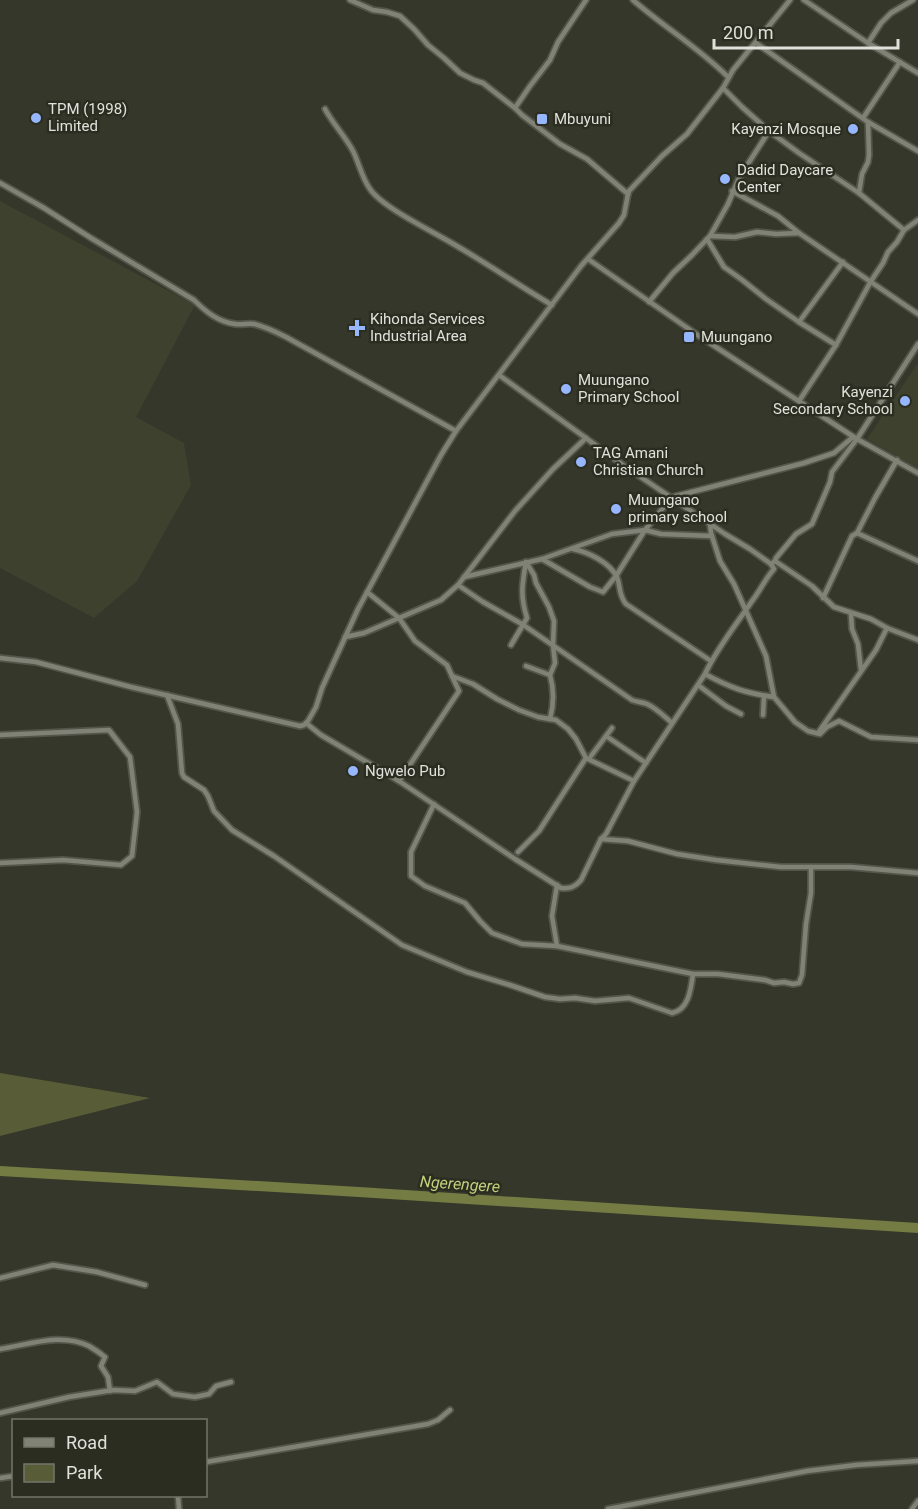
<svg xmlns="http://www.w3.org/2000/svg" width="918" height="1509" font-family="Roboto,sans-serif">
<rect width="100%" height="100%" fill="#35372a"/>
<!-- built -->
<g fill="#3e412e">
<path d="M0 201 195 305 136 417 184 443 191 485 137 581 94 618 0 568Z"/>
<path d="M918 363V469L867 439Z"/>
</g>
<!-- green -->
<path fill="#585d38" d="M0 1073 150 1098 0 1136Z"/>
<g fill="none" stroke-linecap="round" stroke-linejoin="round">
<!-- river -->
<path stroke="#747c43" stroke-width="10" d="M0 1171 359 1192 918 1228"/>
<defs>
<g id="street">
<path d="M350 0 373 10 387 12 400 16 414 29 428 45 444 58 460 73 474 80 483 83 515 108"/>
<path d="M586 0 558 42 550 60 530 86 515 108 522 115 560 144 587 159 628 194"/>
<path d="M633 0C664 27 699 48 728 77"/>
<path d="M804 0 868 43 918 73"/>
<path d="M756 43 868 122 918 151"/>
<path d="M868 43 881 23 891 13 913 0"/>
<path d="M723 88 742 107 769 131 799 153 859 193 904 230"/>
<path d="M325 109C333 124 345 136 353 151 359 163 362 178 370 189 382 207 430 230 450 242 485 262 518 285 552 305"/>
<path d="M863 118 900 62"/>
<path d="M0 183 44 208 91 238 194 300C205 311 218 322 235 324 242 325 248 323 254 324 266 327 276 332 286 337L456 431"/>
<path d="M732 191 778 216 799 233 918 314"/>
<path d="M859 193 862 174 868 162 869 155 868 122"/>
<path d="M710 236 735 237 757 232 776 234 799 233"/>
<path d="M707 239 724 267 741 279 766 299 799 322 836 345"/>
<path d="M588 259 699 336 857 439 918 473"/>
<path d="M649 302 673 273 692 255 710 236 728 204 739 178 769 131"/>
<path d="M799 322 843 262"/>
<path d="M499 375 623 465 725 534 750 549 771 564"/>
<path d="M799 401 836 345 871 281 883 263 888 252 897 242 904 230 918 220"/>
<path d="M710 524 711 533 720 561 734 584 766 656 774 697 795 722 808 731 820 734 827 727 839 721 871 737 918 740"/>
<path d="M857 533 918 561"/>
<path d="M573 549C588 552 609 562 617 577 621 587 618 594 626 604L711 661"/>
<path d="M542 559 590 587 603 592 616 576 645 530 672 497 804 463 834 453 853 437"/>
<path d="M775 561 812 586 834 607 871 619 887 628 918 640"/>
<path d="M526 562 534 575 536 583 549 607 554 621 553 645 555 663 550 675C554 689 554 704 550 719"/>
<path d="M464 577 542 559 612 534 645 530 661 534 712 536"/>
<path d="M458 585 483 602 522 624 632 700C637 702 642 702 647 704 656 708 664 716 672 723"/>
<path d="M367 592 399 618 415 641 447 665 452 676 473 684 497 699 519 710 538 717 556 720 568 729 576 739 586 758 634 781"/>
<path d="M823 598 852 536 857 533 875 498 897 460"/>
<path d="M851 614 852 629 858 644 861 670"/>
<path d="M345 637 364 633 441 600 458 585 515 511 553 469 586 438"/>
<path d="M511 645 527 618C520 596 522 584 526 562"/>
<path d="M0 658 36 662 131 687 300 726 304 725 308 721 316 707 322 688 358 609 441 455 456 431 581 266 619 223 624 215 628 194 629 191 662 156 687 134 723 88 733 70 790 0"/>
<path d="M526 666 550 675"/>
<path d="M705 674C731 688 745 693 774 697"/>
<path d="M698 685 726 706 741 714"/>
<path d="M167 695 178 724 182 773 184 777 204 790 208 796 214 811 232 830 274 856 402 945 467 972 510 985 545 997 560 999 575 998 595 1001 629 998 672 1013C689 1010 691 988 693 974"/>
<path d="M763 715 764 696"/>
<path d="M306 723 321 735 399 781 515 859 561 888C570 889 575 887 581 880L601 839 606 834 634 781 705 674C717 648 736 625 752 601 760 591 765 579 774 569L771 564 775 561 776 558 796 534 812 524 830 482 832 472 857 439 918 344"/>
<path d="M818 733 876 650 887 628"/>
<path d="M0 735 109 730 130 757 137 812 132 856 121 865 63 860 0 863"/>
<path d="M606 736 646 763"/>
<path d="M591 756 612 728"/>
<path d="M399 781 459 691 452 676"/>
<path d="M434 804 411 852V876L425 886 465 903 480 921 492 933 522 944 557 946 693 974H718L765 980 774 983 784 982 793 984 799 983 802 975 806 924 811 893V867"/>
<path d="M601 839 628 841 677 854 716 860 781 867H851L918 873"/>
<path d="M518 852 539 831 586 758"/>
<path d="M557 946 552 916 557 885"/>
<path d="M0 1278 53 1265 97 1272 145 1285"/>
<path d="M0 1349C28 1345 61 1332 89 1346 94 1349 100 1353 105 1357L101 1366 108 1377 110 1391"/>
<path d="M0 1413 69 1397 113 1390 135 1391 157 1382 173 1394 195 1397 209 1394 216 1386 231 1382"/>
<path d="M206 1462 428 1424 438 1420 450 1410"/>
<path d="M0 1478 14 1476"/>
<path d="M178 1496 179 1509"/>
<path d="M608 1509 807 1471 856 1465 918 1461"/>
<path d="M912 1509 918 1501"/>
</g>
</defs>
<!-- street casing -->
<use href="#street" stroke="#53554b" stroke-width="8"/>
<!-- street -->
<use href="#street" stroke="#7f8274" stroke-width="4.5"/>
</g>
<!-- markers -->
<g fill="#96b6fd" stroke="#2b2d21" stroke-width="2">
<circle cx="36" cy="118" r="6"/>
<rect x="536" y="113" width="12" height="12" rx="3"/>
<circle cx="853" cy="129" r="6"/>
<circle cx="725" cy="179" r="6"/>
<path d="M354 319h6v6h6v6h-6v6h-6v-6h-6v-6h6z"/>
<rect x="683" y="331" width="12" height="12" rx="3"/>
<circle cx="566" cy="389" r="6"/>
<circle cx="905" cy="401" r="6"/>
<circle cx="581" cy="462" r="6"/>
<circle cx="616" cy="509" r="6"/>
<circle cx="353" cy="771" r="6"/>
</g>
<g text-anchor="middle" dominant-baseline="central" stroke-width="5" stroke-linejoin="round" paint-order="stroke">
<!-- poi labels -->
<g font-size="15" fill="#e0e1da" stroke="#2b2d21" text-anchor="start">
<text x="48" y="109">TPM (1998)<tspan x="48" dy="17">Limited</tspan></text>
<text x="554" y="119">Mbuyuni</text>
<text x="841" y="129" text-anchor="end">Kayenzi Mosque</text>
<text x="737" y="170">Dadid Daycare<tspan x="737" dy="17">Center</tspan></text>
<text x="370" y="319">Kihonda Services<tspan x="370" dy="17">Industrial Area</tspan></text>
<text x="701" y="337">Muungano</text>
<text x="578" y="380">Muungano<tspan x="578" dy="17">Primary School</tspan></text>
<text x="893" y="392" text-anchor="end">Kayenzi<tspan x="893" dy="17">Secondary School</tspan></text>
<text x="593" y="453">TAG Amani<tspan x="593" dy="17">Christian Church</tspan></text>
<text x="628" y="500">Muungano<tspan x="628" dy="17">primary school</tspan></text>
<text x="365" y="771">Ngwelo Pub</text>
</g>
<!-- water labels -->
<g font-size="16" font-style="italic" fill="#c4d07b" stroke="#2b2d21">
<text transform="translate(460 1184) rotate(4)">Ngerengere</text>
</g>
</g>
<!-- legend -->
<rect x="12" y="1419" width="195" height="78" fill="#2b2d21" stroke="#73756b" stroke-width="1.5"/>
<rect x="24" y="1438" width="30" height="9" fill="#7f8274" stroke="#73756b" stroke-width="1.5"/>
<text x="66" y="1449" font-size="18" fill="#e0e1da">Road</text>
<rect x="24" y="1464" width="30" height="18" fill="#585d38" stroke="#73756b" stroke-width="1.5"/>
<text x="66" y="1479" font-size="18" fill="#e0e1da">Park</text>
<!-- scale -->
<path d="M714 39v9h184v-9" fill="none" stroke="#e0e1da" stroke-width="3"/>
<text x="723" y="39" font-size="18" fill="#e0e1da" stroke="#2b2d21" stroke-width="4.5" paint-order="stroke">200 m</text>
</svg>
